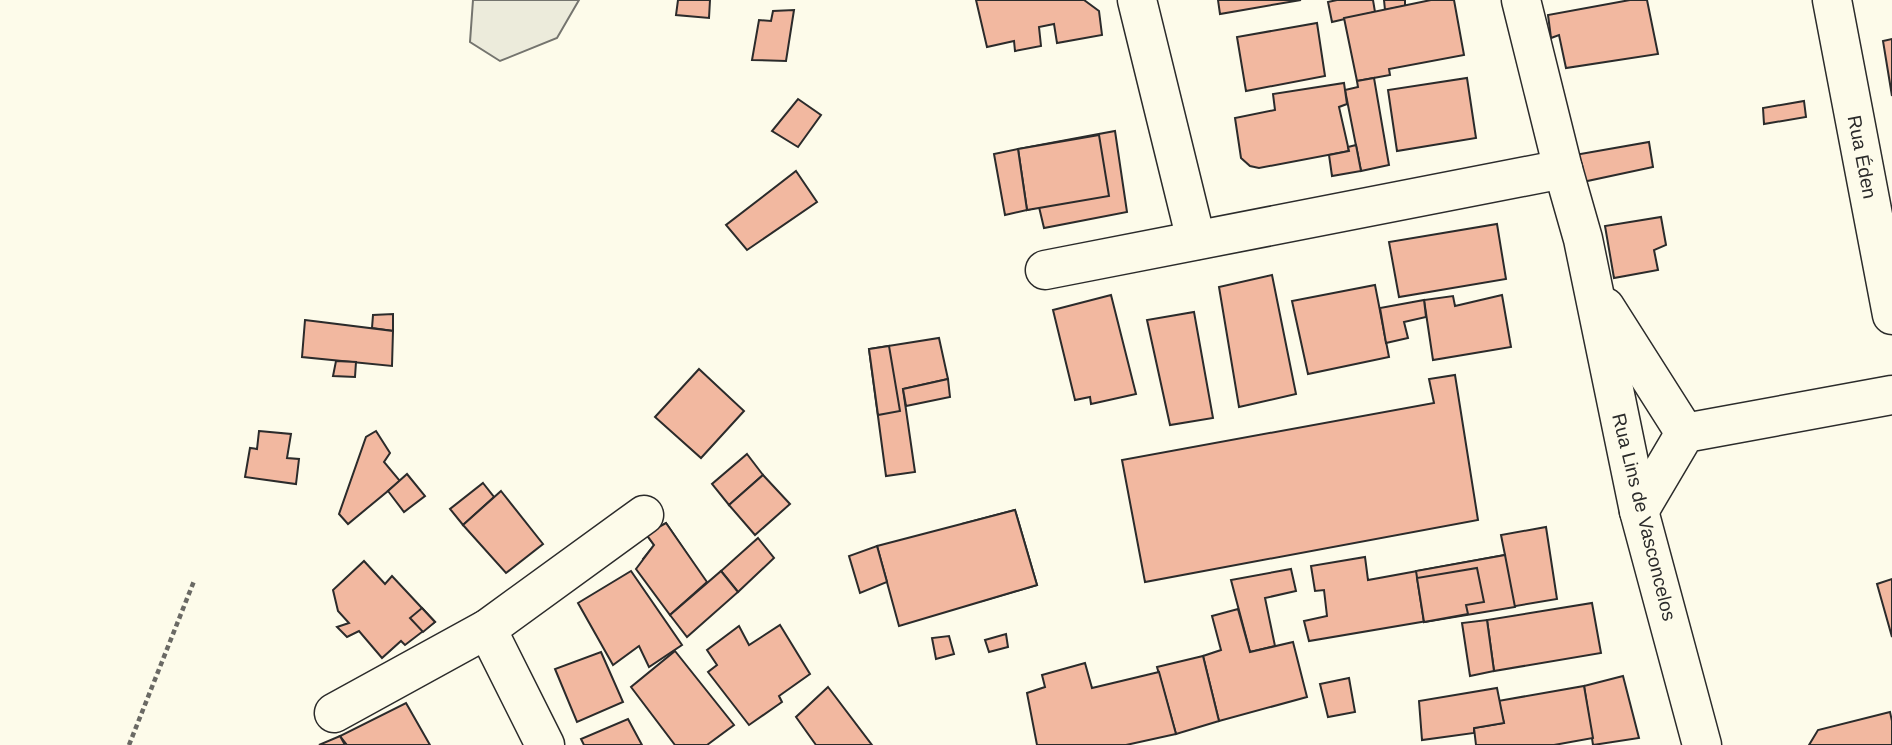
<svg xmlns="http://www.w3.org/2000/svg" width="1892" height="745" font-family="Arial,sans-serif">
<rect width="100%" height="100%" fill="#fdfbea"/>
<!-- green -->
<path fill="#ecebdb" stroke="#74746e" stroke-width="2" d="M473 0H579L557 38 500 61 470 42Z"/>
<!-- building -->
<g fill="#f2b8a0" stroke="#2b2b2b" stroke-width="2">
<path d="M678 0H710L709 18 676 15Z"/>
<path d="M976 0H1084L1099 11 1102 35 1057 43 1054 24 1039 27 1041 46 1015 51 1014 41 987 47Z"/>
<path d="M1218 0H1301L1220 14Z"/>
<path d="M1337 0H1373L1375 12 1332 22 1328 2Z"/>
<path d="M1384 0H1405V6L1385 10Z"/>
<path d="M1431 0H1454L1464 55 1389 69 1390 75 1357 81 1344 18Z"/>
<path d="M1630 0H1647L1658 54 1566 68 1559 35 1551 38 1548 15Z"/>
<path d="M794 10 786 61 752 60 759 20 771 21 773 11Z"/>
<path d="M1317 23 1325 76 1246 91 1237 37Z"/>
<path d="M1892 39V96L1883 41Z"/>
<path d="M1374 78 1389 165 1361 171 1345 90 1358 87 1357 81Z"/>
<path d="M1467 78 1476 138 1397 151 1388 90Z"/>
<path d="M1344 83 1347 104 1339 107 1349 151 1259 168 1250 166 1241 158 1235 118 1275 110 1273 94Z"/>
<path d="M798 99 821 115 798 147 772 131Z"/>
<path d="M1804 101 1806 117 1764 124 1763 108Z"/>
<path d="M1115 131 1127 212 1044 228 1039 207 1027 210 1018 149Z"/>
<path d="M1099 135 1109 196 1027 210 1018 149Z"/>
<path d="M1649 142 1653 167 1578 183 1569 156Z"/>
<path d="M1356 145 1361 171 1332 176 1329 155 1349 151 1348 147Z"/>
<path d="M1018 149 1027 210 1005 215 994 154Z"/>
<path d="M796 171 817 202 747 250 726 225Z"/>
<path d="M1661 217 1666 245 1654 250 1658 270 1614 278 1605 226Z"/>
<path d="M1497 224 1506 279 1399 297 1389 242Z"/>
<path d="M1272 275 1296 394 1239 407 1219 287Z"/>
<path d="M1375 285 1389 357 1308 374 1292 301Z"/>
<path d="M1111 295 1136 394 1091 404 1090 397 1075 400 1053 310Z"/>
<path d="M1502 295 1511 347 1433 360 1424 300 1453 296 1455 306Z"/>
<path d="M1424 300 1426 317 1404 322 1408 338 1386 343 1380 308Z"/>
<path d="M1194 312 1213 418 1170 425 1147 320Z"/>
<path d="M393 314V331L372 328 373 315Z"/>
<path d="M305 320 393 331 392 366 302 357Z"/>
<path d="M939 338 948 379 903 389 915 472 886 476 869 349Z"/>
<path d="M889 346 900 411 878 415 869 349Z"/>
<path d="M336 361 356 362 355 377 333 376Z"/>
<path d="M699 369 744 411 701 458 655 417Z"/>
<path d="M1455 375 1478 520 1145 582 1122 460 1434 403 1429 379Z"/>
<path d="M948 379 950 397 906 406 903 389Z"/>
<path d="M259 431 291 434 287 458 299 459 296 484 245 477 250 448 257 449Z"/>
<path d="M376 431 390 453 384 462 400 481 348 524 339 514 366 437Z"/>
<path d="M747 454 763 475 729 505 712 484Z"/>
<path d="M407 474 425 496 404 512 388 491Z"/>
<path d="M763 475 790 504 755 535 729 505Z"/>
<path d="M483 483 494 497 463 525 450 509Z"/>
<path d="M501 491 543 544 506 573 463 525Z"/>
<path d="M1015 510 1037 585 982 601 962 524Z"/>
<path d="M1015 510 1037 585 899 626 877 546Z"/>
<path d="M666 523 693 563 663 585 643 559 654 545 646 534Z"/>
<path d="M666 523 707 582 670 615 636 569 654 545 646 534Z"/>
<path d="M1546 527 1557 599 1309 641 1304 621 1327 616 1324 590 1315 591 1311 566 1365 557 1368 580 1505 555 1501 535Z"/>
<path d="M758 538 774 558 738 592 721 571Z"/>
<path d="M877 546 887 582 860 593 849 556Z"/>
<path d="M1505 555 1515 607 1424 622 1416 571Z"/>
<path d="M364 561 385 584 392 576 435 622 405 645 401 641 382 658 359 631 347 637 337 627 349 623 338 611 333 590Z"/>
<path d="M1477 568 1484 602 1466 605 1468 614 1424 622 1417 578Z"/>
<path d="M1291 569 1296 591 1265 598 1275 646 1250 652 1231 580Z"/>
<path d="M631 571 682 645 649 667 639 646 613 665 578 603Z"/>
<path d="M721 571 738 592 687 637 670 615Z"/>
<path d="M1892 579V637L1877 584Z"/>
<path d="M1592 603 1601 653 1494 671 1487 620Z"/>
<path d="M422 608 435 622 423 632 410 618Z"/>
<path d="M1238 609 1250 652 1293 642 1307 697 1219 721 1203 656 1221 650 1212 616Z"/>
<path d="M1487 620 1494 671 1470 676 1462 623Z"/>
<path d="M780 625 810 674 779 696 782 702 749 725 708 672 717 665 707 650 739 626 749 645Z"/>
<path d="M1006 634 1008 647 989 652 985 640Z"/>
<path d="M949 636 954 654 936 659 932 638Z"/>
<path d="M675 651 734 725 707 745H675L631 687Z"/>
<path d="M601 652 623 702 577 722 555 669Z"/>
<path d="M1203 656 1219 721 1176 734 1157 667Z"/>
<path d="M1085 663 1092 688 1159 672 1176 734 1126 745H1037L1027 693 1045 687 1042 675Z"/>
<path d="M1623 676 1639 738 1593 745 1584 686Z"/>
<path d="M1349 678 1355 712 1328 717 1320 684Z"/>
<path d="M1584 686 1593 738 1554 745H1476L1474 728 1504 723 1498 701Z"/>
<path d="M828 687 872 745H816L796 717Z"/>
<path d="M1497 688 1504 723 1474 728V733L1422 740 1419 701Z"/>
<path d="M406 703 430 745H347L340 736Z"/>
<path d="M1890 712 1892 721V745H1809L1818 730Z"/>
<path d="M628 719 642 745H584L581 739Z"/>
<path d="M340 736 345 745H319Z"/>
</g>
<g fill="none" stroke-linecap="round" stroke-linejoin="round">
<defs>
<g id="minor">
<path d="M1137 0 1196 240"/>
<path d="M1521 0 1563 169 1583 239 1639 511 1702 745"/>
<path d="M1832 0 1892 315"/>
<path d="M1045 270 1563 169"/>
<path d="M1605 307 1685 433"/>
<path d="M1639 511 1685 433 1892 395"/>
<path d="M487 629 545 745"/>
<path d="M334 713 487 629 644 515"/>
</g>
</defs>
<!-- minor casing -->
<use href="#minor" stroke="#2b2b2b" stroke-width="41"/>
<!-- path -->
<path stroke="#6a6964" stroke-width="4.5" stroke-dasharray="5 3.5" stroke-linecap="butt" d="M129 745 194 581"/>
<!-- minor -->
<use href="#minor" stroke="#fdfbea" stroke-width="38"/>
</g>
<g text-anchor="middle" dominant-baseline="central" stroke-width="5" stroke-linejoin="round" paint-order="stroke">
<!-- street labels -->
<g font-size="19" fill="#2b2b2b" stroke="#fdfbea">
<text transform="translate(1862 157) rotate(79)">Rua Éden</text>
<text transform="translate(1644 517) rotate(76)">Rua Lins de Vasconcelos</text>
</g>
</g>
</svg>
